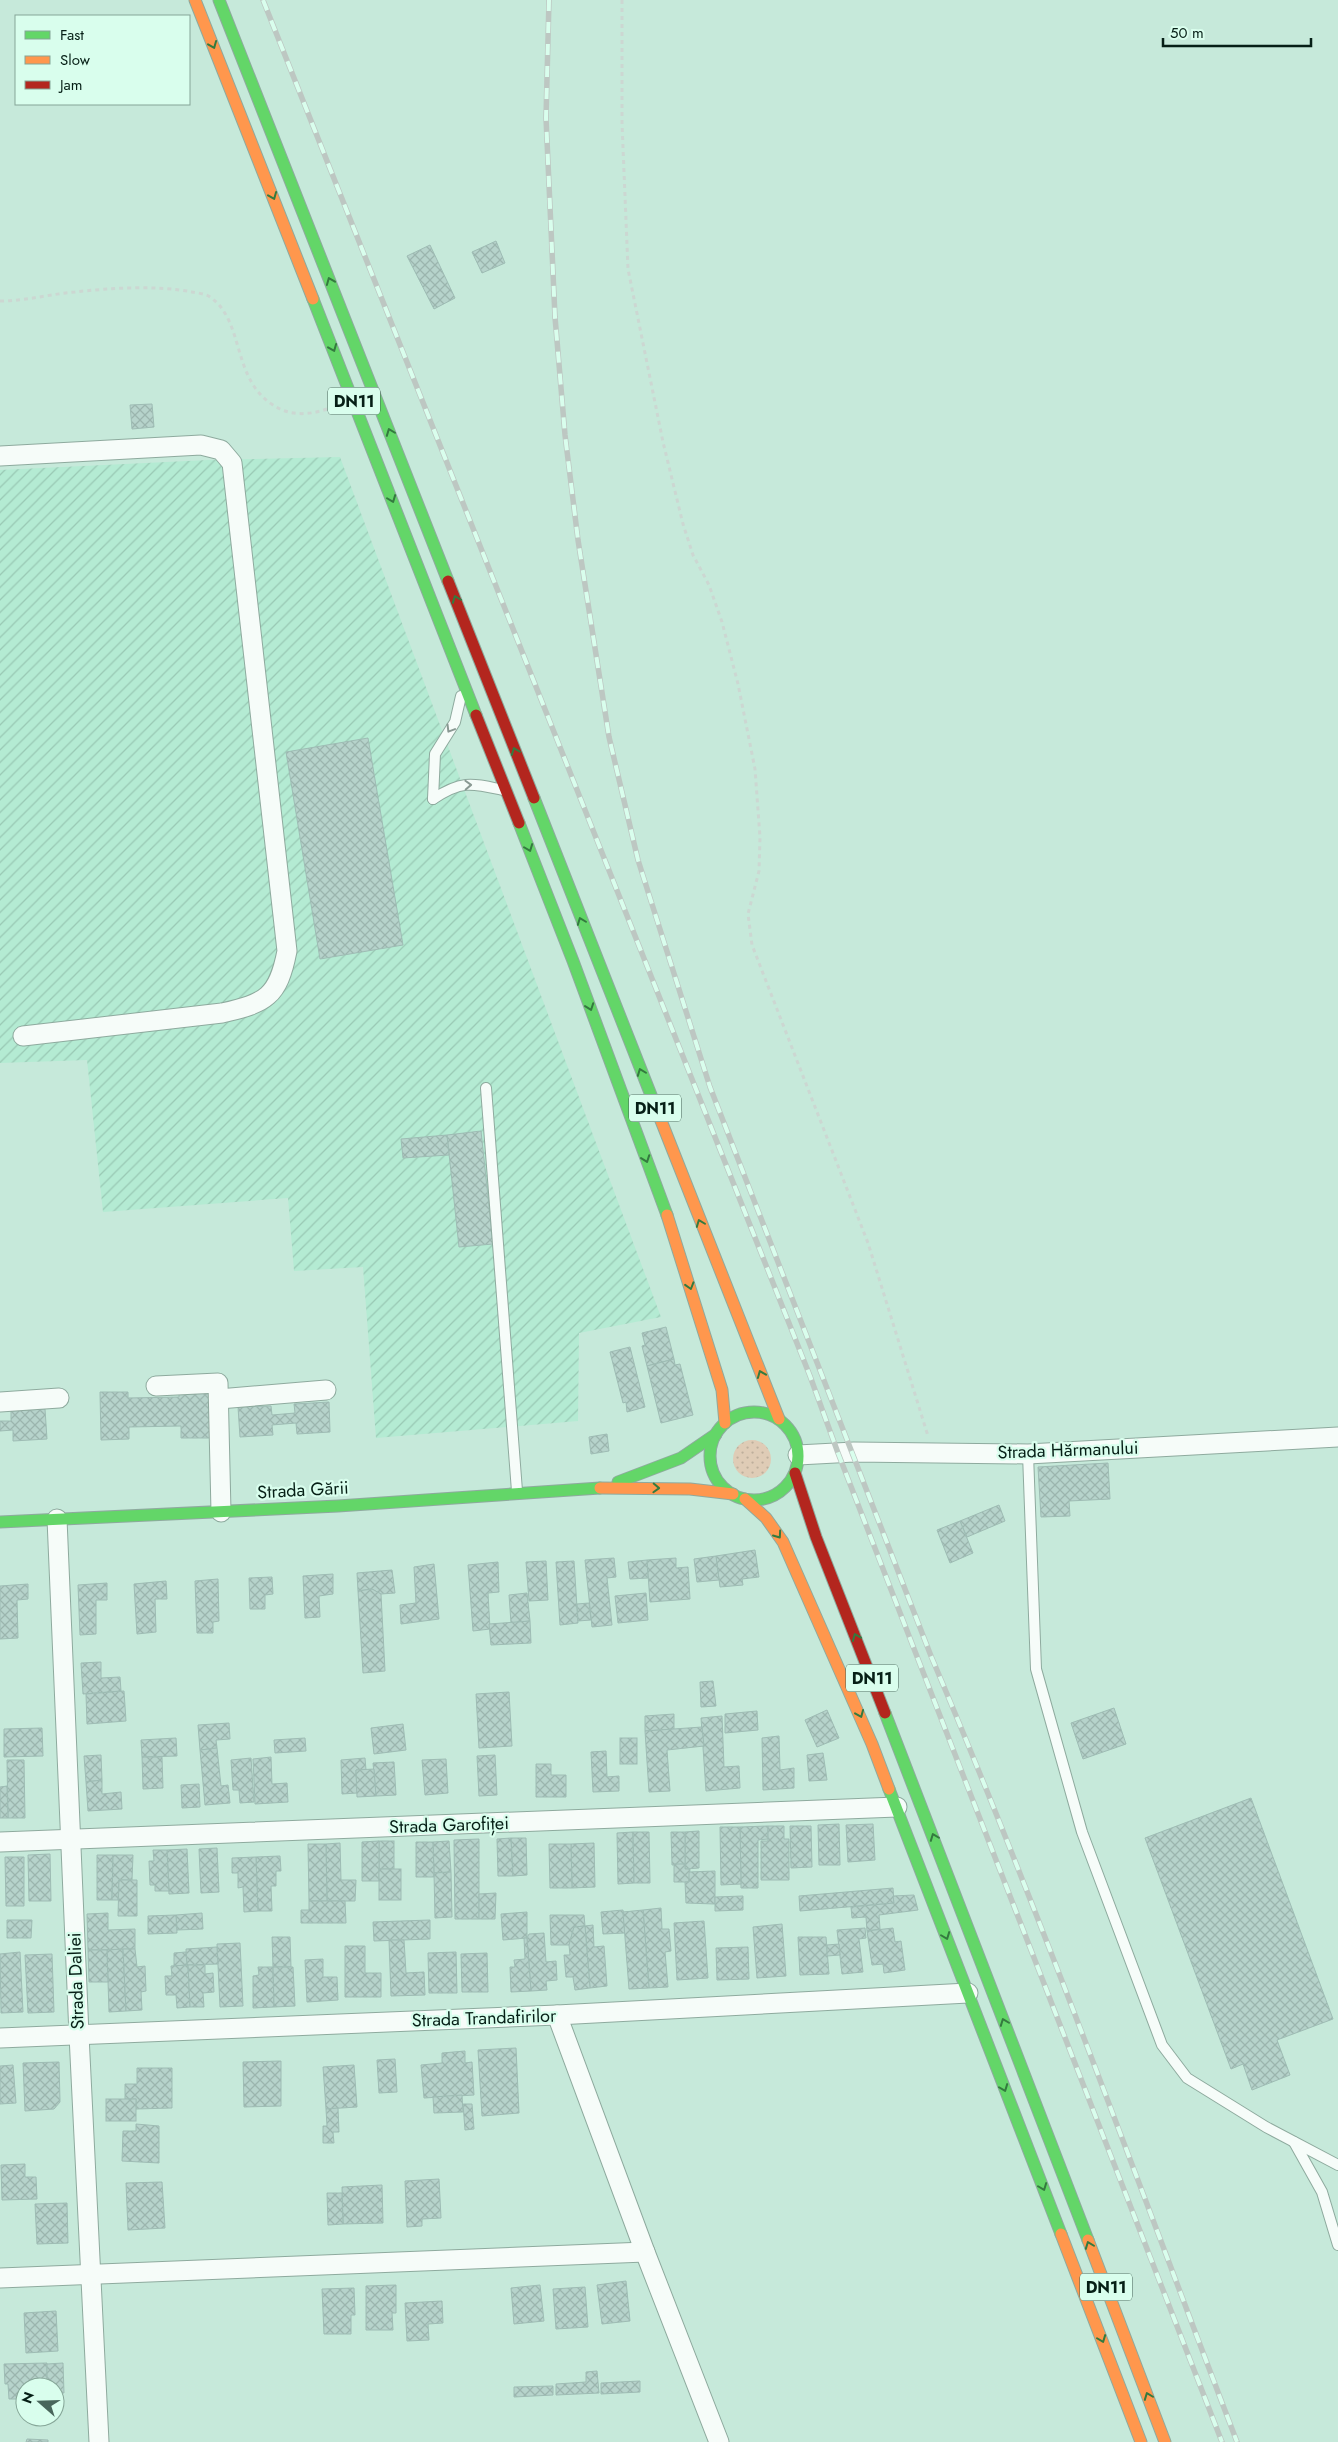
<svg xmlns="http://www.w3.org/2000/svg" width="1338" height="2442" font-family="Jost,sans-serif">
<defs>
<pattern id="industrial-furrows" width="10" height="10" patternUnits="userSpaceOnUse" patternTransform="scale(1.25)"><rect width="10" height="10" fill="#b4ebd3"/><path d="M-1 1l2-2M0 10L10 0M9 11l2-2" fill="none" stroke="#99c9b4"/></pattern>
<pattern id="grass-dots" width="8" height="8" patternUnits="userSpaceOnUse" patternTransform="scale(1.25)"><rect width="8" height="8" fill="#dfccb6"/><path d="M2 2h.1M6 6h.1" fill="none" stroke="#beaf9c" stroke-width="1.8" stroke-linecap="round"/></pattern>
<pattern id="building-cross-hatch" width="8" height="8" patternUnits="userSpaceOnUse" patternTransform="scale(1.25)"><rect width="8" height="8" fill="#b6d3cb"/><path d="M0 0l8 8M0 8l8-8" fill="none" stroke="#9bb5ae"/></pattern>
</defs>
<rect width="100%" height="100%" fill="#c6e9da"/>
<!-- industrial -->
<path fill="url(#industrial-furrows)" d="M340 457 661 1317 579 1333 578 1421 376 1438 363 1267 294 1271 288 1198 103 1212 87 1060 0 1063V470L208 460Z"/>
<!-- grass -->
<circle fill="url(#grass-dots)" cx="752" cy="1459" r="19"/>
<!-- building -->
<g fill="url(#building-cross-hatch)" stroke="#9ebcb4">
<path d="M496 241 505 263 482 273 472 252Z"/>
<path d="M430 245 455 298 434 309 407 256Z"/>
<path d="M152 404 154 427 132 429 130 405Z"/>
<path d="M368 738 403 945 320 959 286 752Z"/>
<path d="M481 1131 493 1244 459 1247 447 1135Z"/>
<path d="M447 1135 449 1155 403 1158 401 1139Z"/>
<path d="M666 1327 674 1359 647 1366 642 1346 645 1345 642 1333Z"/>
<path d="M630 1347 645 1407 627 1412 626 1402 623 1403 610 1352Z"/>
<path d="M674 1359 675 1365 680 1364 693 1415 661 1423 647 1366Z"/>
<path d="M209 1389 210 1438H181V1426L129 1427V1439L101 1440 100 1392H128V1398L179 1397V1390Z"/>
<path d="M329 1402 330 1432 297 1434 296 1423 272 1425 273 1435 240 1437 238 1407 271 1406 272 1415 295 1413 294 1404Z"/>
<path d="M45 1409 47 1439 13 1441V1430L0 1431V1421H11V1411Z"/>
<path d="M607 1434 609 1451 591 1454 589 1437Z"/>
<path d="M1108 1463 1110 1499 1069 1501 1070 1516 1041 1517 1038 1467Z"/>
<path d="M999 1505 1005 1521 967 1537 960 1521Z"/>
<path d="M960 1521 973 1553 950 1563 937 1530Z"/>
<path d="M755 1550 759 1577 742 1579 743 1585 720 1587 716 1556Z"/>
<path d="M716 1556 719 1580 697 1582 694 1559Z"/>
<path d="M614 1558 616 1577 607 1578 612 1625 592 1627 585 1560Z"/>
<path d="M676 1558V1568L688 1567 690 1599 650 1602 647 1560Z"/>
<path d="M647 1560 648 1578 630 1579 628 1562Z"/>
<path d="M546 1561 548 1600 529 1601 526 1562Z"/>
<path d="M574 1561 578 1623 560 1625 556 1562Z"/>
<path d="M498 1562 499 1592 488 1593 490 1629 473 1631 468 1565Z"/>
<path d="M434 1564 439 1619 401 1624 400 1605 416 1603 414 1567Z"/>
<path d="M392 1570 395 1593 381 1594 372 1589 358 1591 357 1573Z"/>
<path d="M333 1574V1594L319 1596 320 1617 305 1618 303 1576Z"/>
<path d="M272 1577 273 1594 265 1595V1609H250L249 1578Z"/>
<path d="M218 1579 219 1621 213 1622V1633H197L195 1581Z"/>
<path d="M166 1581 167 1599H155L156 1632 137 1634 134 1584Z"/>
<path d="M107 1583V1600H96V1634L80 1635 78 1585Z"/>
<path d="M28 1584V1599L17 1600 18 1638 0 1639V1586Z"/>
<path d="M372 1589 381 1594 385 1671 363 1673 358 1591Z"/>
<path d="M527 1593 530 1621 511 1623 509 1595Z"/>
<path d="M646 1593 648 1620 618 1623 615 1596Z"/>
<path d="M589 1603 591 1620 578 1621 577 1604Z"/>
<path d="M530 1621 531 1643 491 1645 489 1624Z"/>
<path d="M101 1662V1678L120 1677 121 1691 83 1694 81 1663Z"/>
<path d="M713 1681 716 1706 701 1707 700 1682Z"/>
<path d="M124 1691 126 1721 87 1724 86 1694Z"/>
<path d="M509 1692 512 1746 479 1748 476 1694Z"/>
<path d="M1114 1708 1126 1744 1083 1759 1071 1723Z"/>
<path d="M827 1710 839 1738 817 1747 805 1720Z"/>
<path d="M757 1711 758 1730 725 1733V1714Z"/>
<path d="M674 1714V1729L645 1731V1716Z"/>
<path d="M722 1716 724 1767 739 1766 740 1788 706 1791 701 1718Z"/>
<path d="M229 1723 230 1739 216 1740 217 1748 200 1750 198 1725Z"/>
<path d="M403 1724 406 1750 374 1754 371 1728Z"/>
<path d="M702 1727 704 1746 667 1750 670 1791 649 1792 645 1731Z"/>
<path d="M42 1728 43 1756 4 1757V1729Z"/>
<path d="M779 1736 780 1770 794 1768V1788L763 1790 762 1738Z"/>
<path d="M176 1738 177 1756 142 1757 141 1740Z"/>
<path d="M305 1738 306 1751 275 1753 274 1740Z"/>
<rect x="620" y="1738" width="17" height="26"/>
<path d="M217 1748 221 1786 228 1785 230 1803 205 1805 200 1750Z"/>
<path d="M606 1751 607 1777 619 1776V1791L593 1792 591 1752Z"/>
<path d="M823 1753 827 1780 809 1781 807 1755Z"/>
<path d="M101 1755 102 1780 86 1782 84 1756Z"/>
<path d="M495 1755 497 1795 479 1796 477 1756Z"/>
<path d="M142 1757H162L163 1788 143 1789Z"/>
<path d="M271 1757 272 1784 287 1783 288 1802 255 1804 253 1759Z"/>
<path d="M251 1758 254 1802 240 1803 239 1790H233L231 1760Z"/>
<path d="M365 1758 366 1770H356L357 1793 342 1794 341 1760Z"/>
<path d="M446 1759 448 1793 425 1795 422 1760Z"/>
<path d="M7 1760H24L25 1818H8Z"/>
<path d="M394 1762 396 1795 376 1796 373 1763Z"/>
<path d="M536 1764H551V1775H566V1797H536Z"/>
<path d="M374 1769 376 1796 357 1797 356 1770Z"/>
<path d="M102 1780V1794L121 1792 122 1809 88 1811 86 1782Z"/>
<path d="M199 1784 200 1807 182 1808 181 1785Z"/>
<path d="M7 1786 8 1818H0V1787Z"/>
<path d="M1251 1798 1333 2019 1277 2040 1290 2075 1252 2090 1243 2064 1231 2069 1145 1838Z"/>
<path d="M839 1824 840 1865H819L818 1825Z"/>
<path d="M873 1824 875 1860 848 1862 846 1825Z"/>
<path d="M768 1826V1839L758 1840V1888H741L740 1827Z"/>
<path d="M768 1826H784V1839H789V1880H761V1841H768Z"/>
<path d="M790 1826H811L812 1867 791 1868Z"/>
<path d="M720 1827H740L741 1884 721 1885Z"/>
<path d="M699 1831V1868L685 1869V1832Z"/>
<path d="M633 1832 634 1883 618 1884 617 1833Z"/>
<path d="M633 1832H649L650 1883H634Z"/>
<path d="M671 1832H685V1864L672 1865Z"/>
<path d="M511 1838 513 1876H498L497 1839Z"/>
<path d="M511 1838H526L527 1875 513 1876Z"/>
<path d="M479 1839V1919H455L454 1840Z"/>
<rect x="379" y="1841" width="15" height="28"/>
<path d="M379 1841V1881H362V1842Z"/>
<path d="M449 1841 451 1872 434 1873 433 1842Z"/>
<path d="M416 1842H433L434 1877H416Z"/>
<path d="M340 1843 341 1880H356L355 1901H327L326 1844Z"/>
<path d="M594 1843 595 1887 572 1888 571 1844Z"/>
<path d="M308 1844H326L327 1901H309Z"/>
<path d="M549 1844H571L572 1888H550Z"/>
<path d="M217 1848 219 1892 201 1893 199 1849Z"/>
<path d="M187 1849 189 1893 169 1894 167 1850Z"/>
<path d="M153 1850H167L169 1891H155V1885H150L149 1861H154Z"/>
<path d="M50 1854 51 1901H29L28 1855Z"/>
<path d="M97 1855H113L112 1900H97Z"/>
<path d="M113 1855H133L132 1880H119L118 1900H112Z"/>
<path d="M280 1856 281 1871H276V1886H271L272 1911H258L256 1857Z"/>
<path d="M5 1857H24V1906H6Z"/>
<path d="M256 1857 258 1911 244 1912 243 1887 238 1888V1873H232V1858Z"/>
<path d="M674 1864H685V1869H690L689 1882H674Z"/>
<rect x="379" y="1869" width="22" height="31"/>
<path d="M715 1871V1904L686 1903 685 1882H689V1872Z"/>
<path d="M451 1872 452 1917 435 1918 434 1873Z"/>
<path d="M119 1880H137V1916H118Z"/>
<path d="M893 1888 894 1903 800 1911 799 1896Z"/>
<path d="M496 1893 495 1919H479V1894Z"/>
<path d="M914 1895 918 1910 879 1915 880 1929 867 1931 866 1917 852 1918 851 1907 894 1903 893 1896Z"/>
<path d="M743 1896V1910L715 1911V1897Z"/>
<path d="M309 1901H345L346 1923H301V1910H309Z"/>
<path d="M661 1908 662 1929H669L671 1951 665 1952 668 1987 649 1988 643 1910Z"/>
<path d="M623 1910 625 1933 603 1934 601 1912Z"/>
<path d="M643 1910 649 1988 629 1989 623 1912Z"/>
<path d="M527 1912V1938L503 1940 501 1914Z"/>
<path d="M108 1913V1930L135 1929V1949L88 1950 87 1914Z"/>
<path d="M202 1913 203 1929 177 1930 176 1915Z"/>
<path d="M176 1915 177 1933 148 1934V1916Z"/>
<path d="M550 1915H584L585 1926 574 1927 569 1945H551Z"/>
<path d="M7 1920H32L31 1938H7Z"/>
<path d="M430 1920V1939L374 1941 373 1922Z"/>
<path d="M704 1921 708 1978 677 1980 674 1923Z"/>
<path d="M782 1924 786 1976 757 1978 753 1927Z"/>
<path d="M593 1925 594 1947 604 1946 607 1986 590 1988 585 1926Z"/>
<path d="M585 1926 590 1988 575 1990 573 1977H566L564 1955H570L569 1945 574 1927Z"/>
<path d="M865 1928 866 1938 859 1939 863 1972 842 1974 837 1930Z"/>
<path d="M893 1928 895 1942 901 1941 905 1970 884 1973 883 1964 872 1965 867 1931Z"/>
<path d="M544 1933 546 1962 556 1961 557 1980 546 1981 547 1990 531 1991 527 1938 529 1934Z"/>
<path d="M272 1937H290L291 1967H273Z"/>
<path d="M798 1937H826L829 1974 800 1975Z"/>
<path d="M524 1938H527L531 1991 511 1992 510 1967H515L514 1960 525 1959Z"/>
<path d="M389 1940H404L406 1973 424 1972 425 1995 391 1996Z"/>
<path d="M240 1943 243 2006 220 2007 217 1944Z"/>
<path d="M839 1944 840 1955 827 1956V1945Z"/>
<path d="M345 1946H365V1973H381V1997H345Z"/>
<path d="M217 1947 218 1964 187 1965 186 1949Z"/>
<path d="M748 1947 749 1979 717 1980 716 1948Z"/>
<path d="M123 1949 126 2011 109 2012 107 1950Z"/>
<path d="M123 1949H135L137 1967 145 1966 146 1991 141 1992 142 2010 126 2011Z"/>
<path d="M88 1950H107L108 1982H89Z"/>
<path d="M20 1952 23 2012 1 2013 0 1954Z"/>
<path d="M186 1952 187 1965 174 1966V1953Z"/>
<path d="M456 1952 457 1993H429L428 1953Z"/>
<path d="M487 1953 488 1992H462L461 1954Z"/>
<path d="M52 1954 54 2012 28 2013 25 1955Z"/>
<path d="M323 1959V1977H337L338 2000 307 2002 305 1960Z"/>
<path d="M188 1965 190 2007 177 2008 176 1995H166L165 1976H172L171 1966Z"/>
<path d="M188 1965H205V1974L213 1973 214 1992 203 1993 204 2007H190Z"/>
<path d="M258 1967H273L274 2007 253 2008V1976L259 1975Z"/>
<path d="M273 1967H293L295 2006 274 2007Z"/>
<path d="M516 2048 519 2113 482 2116 478 2050Z"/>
<path d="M465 2051V2063L472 2062 474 2095 424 2098 421 2065 442 2063V2053Z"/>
<path d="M395 2059 397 2092 379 2093 377 2060Z"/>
<path d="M281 2061V2106L244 2107 243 2062Z"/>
<path d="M59 2062 60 2102 54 2109 25 2111 23 2063Z"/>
<path d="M13 2065 16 2103 0 2104V2066Z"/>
<path d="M354 2065 357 2107 326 2109 323 2067Z"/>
<path d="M137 2068H172V2108L136 2109V2099H125V2084H137Z"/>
<path d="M462 2095 463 2112 434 2113 433 2097Z"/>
<rect x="106" y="2099" width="30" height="22"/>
<path d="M463 2104H472L474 2129 465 2130Z"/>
<path d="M338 2108 339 2132H333L334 2143H323V2126H327L326 2109Z"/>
<path d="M136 2124 159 2126V2163L122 2161 123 2131H136Z"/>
<path d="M25 2164V2177H36L37 2199 2 2200 1 2165Z"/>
<path d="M439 2179 441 2218 422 2219V2226L407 2227 405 2181Z"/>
<path d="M162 2182 165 2228 128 2230 126 2183Z"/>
<path d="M382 2185 383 2223 343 2224 342 2187Z"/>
<path d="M327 2193H342L343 2224 328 2225Z"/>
<path d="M67 2203 68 2243 37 2244 35 2204Z"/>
<path d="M626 2281 630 2321 602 2324 597 2285Z"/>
<path d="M396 2285V2313H392L393 2330H366V2286Z"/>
<path d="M540 2285 544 2321 514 2324 511 2288Z"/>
<path d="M585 2287 588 2327 556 2329 553 2289Z"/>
<path d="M354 2288 355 2315H351V2334H324L322 2289Z"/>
<path d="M442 2301 443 2323 428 2324 429 2340 407 2341 405 2303Z"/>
<path d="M56 2311 58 2351 26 2353 24 2313Z"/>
<path d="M47 2363V2382H40V2387H25V2399H9L8 2384H5L4 2364Z"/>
<path d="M63 2363 64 2393H55V2387H40V2382H47V2364Z"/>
<path d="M597 2371 599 2393 556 2395V2384L586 2382V2372Z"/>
<path d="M640 2381V2392L601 2394V2383Z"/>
<path d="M553 2386V2395L514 2397V2387Z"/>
<path d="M27 2439 48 2440V2442H26Z"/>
</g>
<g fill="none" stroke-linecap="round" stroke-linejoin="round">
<defs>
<g id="lane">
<path d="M433 799 435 754 455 722 461 696"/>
<path d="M433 799C462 780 471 783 503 790"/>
<path d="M486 1088 517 1491"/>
<path d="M1028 1454 1036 1669 1082 1832 1162 2045 1187 2078 1266 2127 1338 2165"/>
<path d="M1294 2142 1322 2192 1338 2245"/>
</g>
<g id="street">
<path d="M0 456 201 445 221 450 232 463 287 951C278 997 266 1003 222 1013L23 1036"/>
<path d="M156 1386 218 1383 221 1512"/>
<path d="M219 1399 326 1390"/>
<path d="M0 1402 59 1398"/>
<path d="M798 1455 854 1452 1028 1454 1338 1437"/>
<path d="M57 1519 79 2035 99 2442"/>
<path d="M0 1842 897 1807"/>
<path d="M557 2015 645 2252 719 2442"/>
<path d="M0 2038 557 2015 968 1993"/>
<path d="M0 2278 645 2252"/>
</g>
<g id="fast">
<path d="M219 0 448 581"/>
<path d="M313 299 476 715"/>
<path d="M534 798 660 1118"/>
<path d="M519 823 573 961 667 1215"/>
<circle cx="754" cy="1456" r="44"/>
<path d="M618 1482 681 1458 716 1434"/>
<path d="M0 1522 338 1506 600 1488"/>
<path d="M885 1713 1088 2240"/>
<path d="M889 1789 1061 2234"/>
</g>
<g id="slow">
<path d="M195 0 313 299"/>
<path d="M660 1118 779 1419"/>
<path d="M667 1215 722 1390 725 1423"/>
<path d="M600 1488 690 1489 733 1494"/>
<path d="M745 1499 766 1518 783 1542 872 1744 889 1789"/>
<path d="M1061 2234 1141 2442"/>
<path d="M1088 2240 1165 2442"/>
</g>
<g id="jam">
<path d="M448 581 534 798"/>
<path d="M476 715 519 823"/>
<path d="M795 1473 816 1537 885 1713"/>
</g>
</defs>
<!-- lane casing -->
<use href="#lane" stroke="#8eaa9e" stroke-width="12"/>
<!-- street casing -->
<use href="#street" stroke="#8eaa9e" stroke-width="21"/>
<!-- fast casing -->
<use href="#fast" stroke="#8eaa9e" stroke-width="13"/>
<!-- slow casing -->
<use href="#slow" stroke="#8eaa9e" stroke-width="13"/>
<!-- jam casing -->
<use href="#jam" stroke="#8eaa9e" stroke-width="13"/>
<!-- path -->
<g stroke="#ccd7d2" stroke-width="3" stroke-dasharray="4 4" stroke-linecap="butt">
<path d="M622 0V123L628 269 663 442 683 524 693 555 709 585 722 622 738 684 755 769 760 837 759 871 748 914 752 945 868 1243 928 1436"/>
<path d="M0 301C26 301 50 294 75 292 110 288 158 285 192 292 198 293 206 294 210 297 245 321 231 378 273 405 291 417 311 415 330 408"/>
</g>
<!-- lane -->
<use href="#lane" stroke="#f6fcf9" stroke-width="10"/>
<!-- street -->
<use href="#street" stroke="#f6fcf9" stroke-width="19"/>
<!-- fast -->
<use href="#fast" stroke="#63d668" stroke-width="11"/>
<!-- slow -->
<use href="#slow" stroke="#ff974d" stroke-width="11"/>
<!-- jam -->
<use href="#jam" stroke="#b3261e" stroke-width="11"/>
<defs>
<g id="rail">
<path d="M263 0 810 1376 838 1453 1222 2442"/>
<path d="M549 0 546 118 555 317 565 435 578 540 609 737 638 860 710 1087 931 1656C1041 1915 1137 2180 1237 2442"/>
</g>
</defs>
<!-- rail casing -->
<use href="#rail" stroke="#bdc7c2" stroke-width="5.5"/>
<!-- rail -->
<use href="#rail" stroke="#d9feed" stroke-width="4" stroke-dasharray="11" stroke-linecap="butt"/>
</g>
<!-- one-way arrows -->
<defs><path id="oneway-chevron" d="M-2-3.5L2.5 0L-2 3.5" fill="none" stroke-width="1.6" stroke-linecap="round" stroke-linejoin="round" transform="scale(1.25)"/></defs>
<g stroke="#347a3f">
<use href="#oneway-chevron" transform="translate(213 45) rotate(68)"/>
<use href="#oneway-chevron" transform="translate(273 196) rotate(68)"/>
<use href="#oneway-chevron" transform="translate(330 281) rotate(-112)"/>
<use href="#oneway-chevron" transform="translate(333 348) rotate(68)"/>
<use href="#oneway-chevron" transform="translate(390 432) rotate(-111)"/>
<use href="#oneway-chevron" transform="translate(392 499) rotate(69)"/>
<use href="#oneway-chevron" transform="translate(456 599) rotate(-111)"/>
<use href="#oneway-chevron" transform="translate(515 751) rotate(-111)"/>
<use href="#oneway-chevron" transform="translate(529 848) rotate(69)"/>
<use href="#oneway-chevron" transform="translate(581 921) rotate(-111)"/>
<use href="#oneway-chevron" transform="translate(590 1007) rotate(70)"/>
<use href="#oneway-chevron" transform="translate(641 1072) rotate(-111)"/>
<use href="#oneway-chevron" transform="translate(646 1159) rotate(70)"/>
<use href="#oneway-chevron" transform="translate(700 1223) rotate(-111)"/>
<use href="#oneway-chevron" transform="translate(690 1286) rotate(73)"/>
<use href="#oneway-chevron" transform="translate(761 1374) rotate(-112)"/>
<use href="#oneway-chevron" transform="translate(656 1488) rotate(2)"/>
<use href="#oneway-chevron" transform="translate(778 1535) rotate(55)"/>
<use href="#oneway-chevron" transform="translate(856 1637) rotate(-112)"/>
<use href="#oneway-chevron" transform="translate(860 1714) rotate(67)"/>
<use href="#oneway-chevron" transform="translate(934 1837) rotate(-111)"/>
<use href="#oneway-chevron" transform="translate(946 1936) rotate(69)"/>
<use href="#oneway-chevron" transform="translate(1004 2022) rotate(-111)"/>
<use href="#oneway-chevron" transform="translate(1004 2088) rotate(69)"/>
<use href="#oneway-chevron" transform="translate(1043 2187) rotate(69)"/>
<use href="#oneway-chevron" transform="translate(1089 2245) rotate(-111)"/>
<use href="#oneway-chevron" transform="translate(1102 2339) rotate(69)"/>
<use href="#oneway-chevron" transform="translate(1148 2396) rotate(-111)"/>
</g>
<g stroke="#8a9993">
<use href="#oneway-chevron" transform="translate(450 729) rotate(121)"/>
<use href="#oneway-chevron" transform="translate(468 785) rotate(-2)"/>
</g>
<g text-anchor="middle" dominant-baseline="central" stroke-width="4.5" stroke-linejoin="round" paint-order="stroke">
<!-- shield labels -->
<g fill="#d9feed" stroke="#456256" stroke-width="1">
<rect x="328" y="387.5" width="52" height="27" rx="4"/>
<rect x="629" y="1094.5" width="52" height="27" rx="4"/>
<rect x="846" y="1664.5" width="52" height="27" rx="4"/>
<rect x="1080" y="2273.5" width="52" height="27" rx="4"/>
</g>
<g font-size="16" font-weight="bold" fill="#061f16">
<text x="354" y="401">DN11</text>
<text x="655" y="1108">DN11</text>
<text x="872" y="1678">DN11</text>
<text x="1106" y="2287">DN11</text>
</g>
<!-- street labels -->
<g font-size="18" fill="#061f16" stroke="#d9feed">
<text transform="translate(1068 1450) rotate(-2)">Strada Hărmanului</text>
<text transform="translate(303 1490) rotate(-3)">Strada Gării</text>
<text transform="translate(449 1825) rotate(-2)">Strada Garofiței</text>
<text transform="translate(76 1981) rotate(-92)">Strada Daliei</text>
<text transform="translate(484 2018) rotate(-2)">Strada Trandafirilor</text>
</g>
</g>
<!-- legend -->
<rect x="15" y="15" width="175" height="90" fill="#d9feed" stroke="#85a597"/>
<rect x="25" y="31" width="25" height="8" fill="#63d668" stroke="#85a597"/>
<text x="60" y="40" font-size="15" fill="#061f16">Fast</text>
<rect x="25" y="56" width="25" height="8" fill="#ff974d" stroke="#85a597"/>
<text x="60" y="65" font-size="15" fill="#061f16">Slow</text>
<rect x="25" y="81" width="25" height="8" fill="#b3261e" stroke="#85a597"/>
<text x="60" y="90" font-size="15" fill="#061f16">Jam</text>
<!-- north arrow -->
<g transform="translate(40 2402) rotate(290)"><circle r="24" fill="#d9feed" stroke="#85a597"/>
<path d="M0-4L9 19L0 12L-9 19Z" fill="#49665b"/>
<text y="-8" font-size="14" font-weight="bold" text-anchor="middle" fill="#061f16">N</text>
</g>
<!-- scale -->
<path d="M1163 38v8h148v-8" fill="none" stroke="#061f16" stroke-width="2.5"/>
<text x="1170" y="38" font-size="15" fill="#061f16" stroke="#d9feed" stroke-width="4" paint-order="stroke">50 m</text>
</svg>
